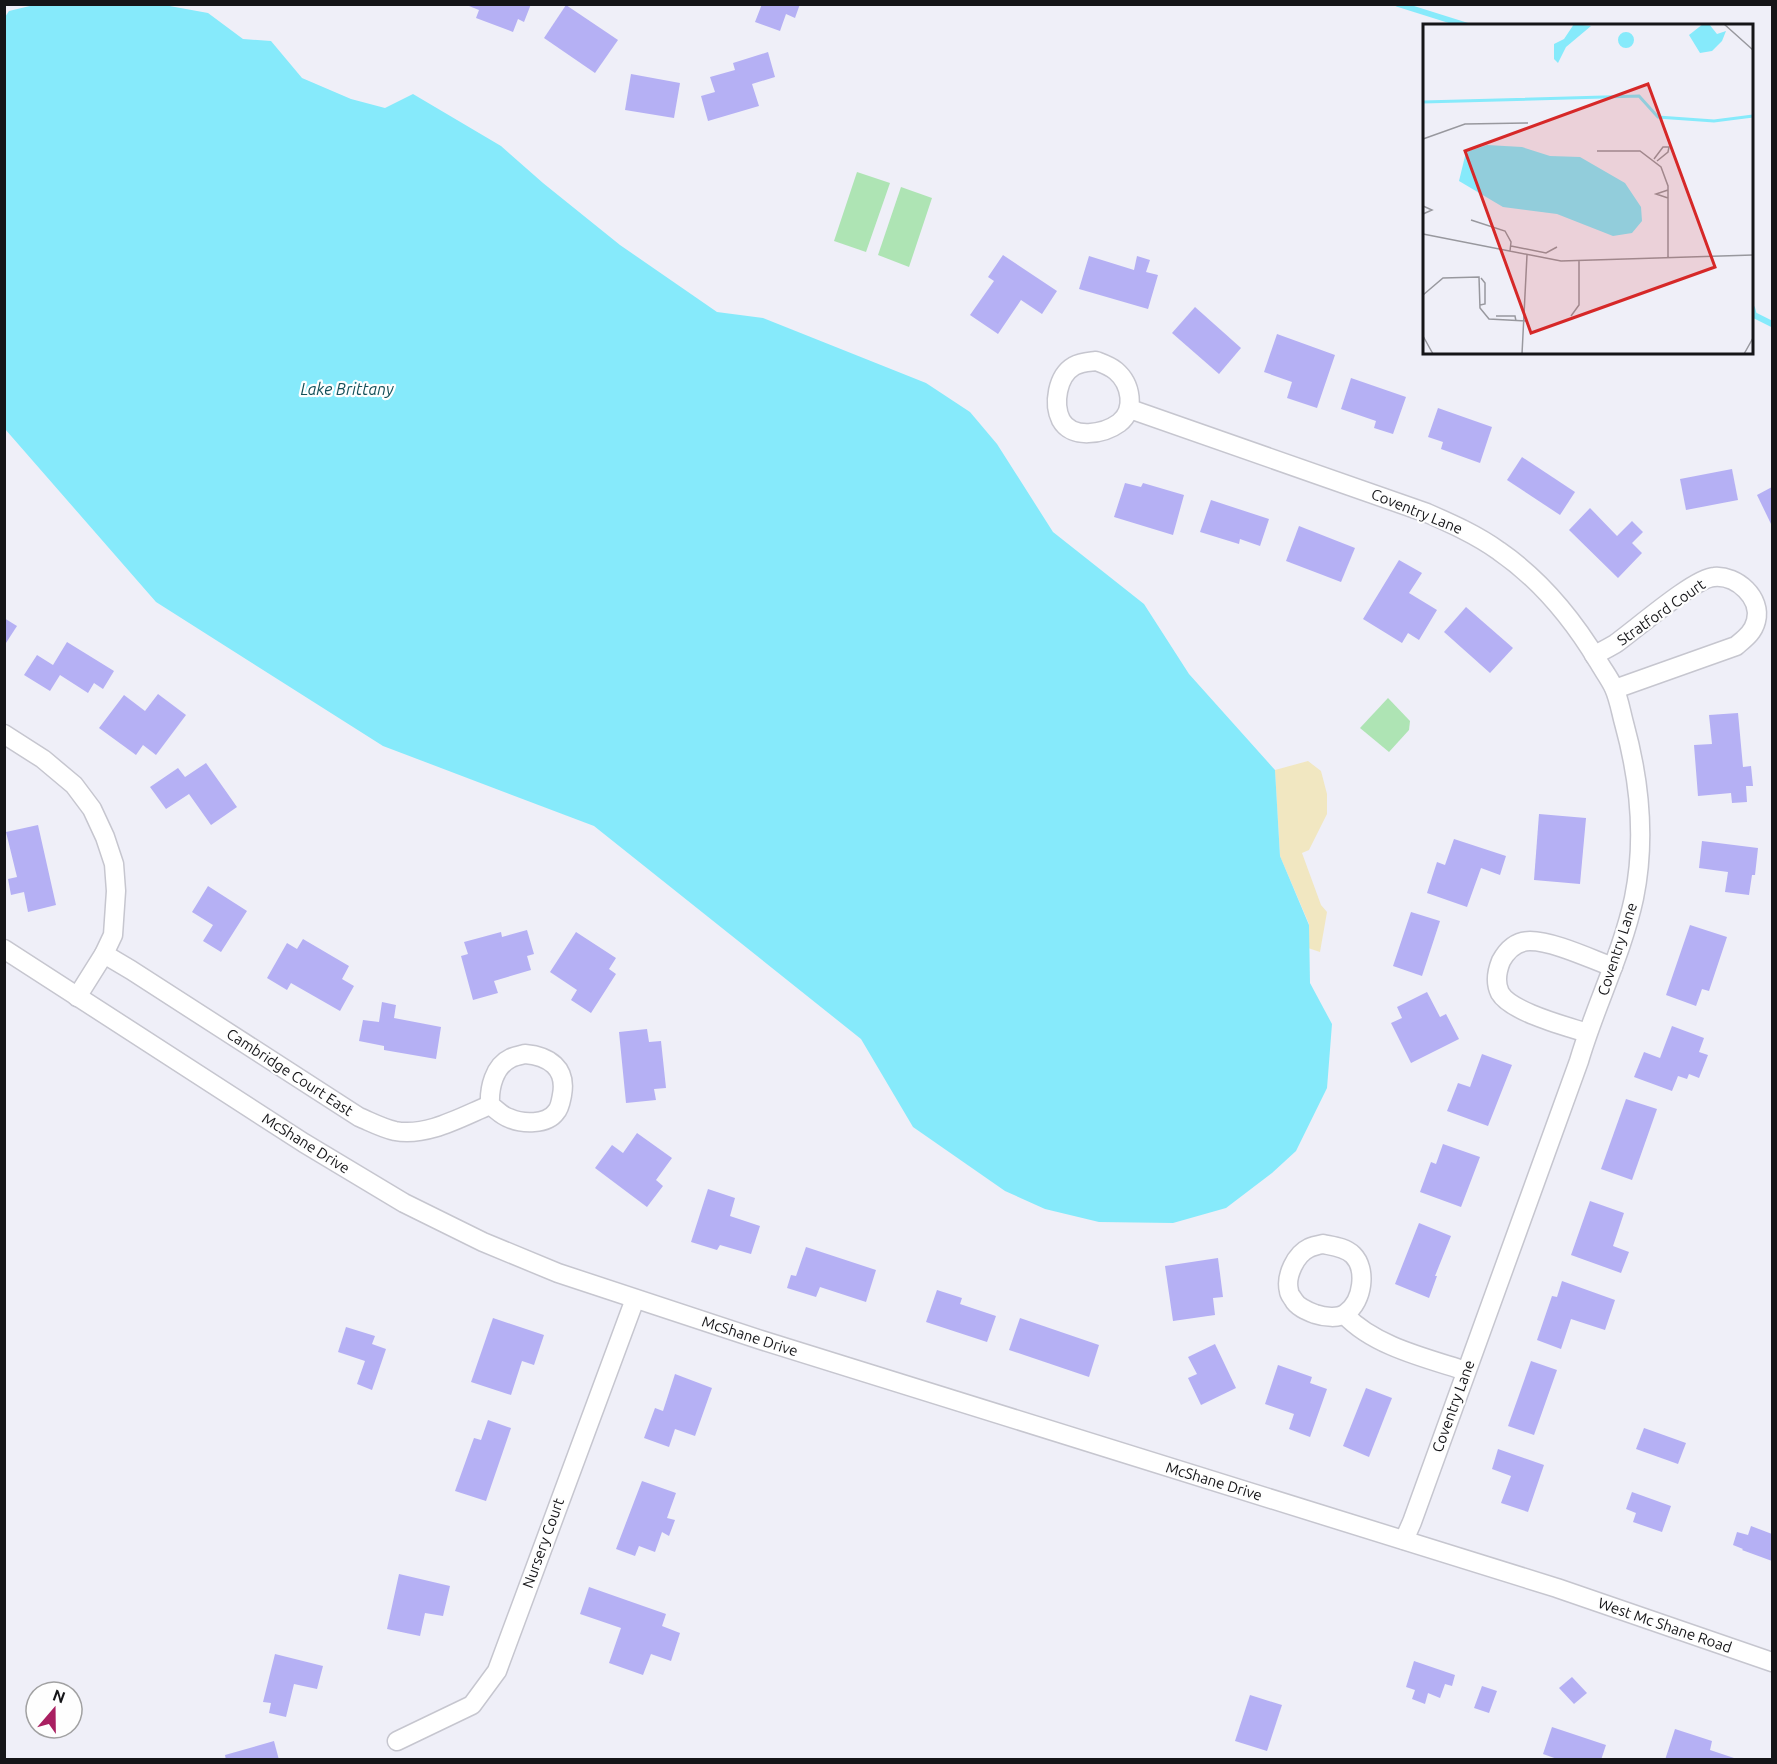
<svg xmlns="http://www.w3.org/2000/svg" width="1777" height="1764" font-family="Ubuntu,sans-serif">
<rect width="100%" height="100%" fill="#efeff8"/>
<!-- green -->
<g fill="#aee4b4">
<path d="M857 172 890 183 866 252 834 241Z"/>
<path d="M901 187 932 198 909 267 878 255Z"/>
<path d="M1388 698 1410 721 1409 730 1389 752 1360 728Z"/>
</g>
<!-- sand -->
<path fill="#f1e7c1" d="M1308 761 1321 771 1327 794V814L1309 850 1302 853 1321 905 1327 912 1320 952 1308 948 1309 924 1280 856 1275 770Z"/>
<!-- water -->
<path fill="#86eafb" d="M34 5H164L208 13 243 39 271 41 302 78 351 99 385 108 413 94 501 146 543 183 620 245 717 312 763 318 926 383 970 412 997 444 1053 532 1144 604 1189 674 1275 770 1280 856 1309 925 1310 983 1332 1024 1327 1088 1296 1151 1272 1173 1226 1208 1173 1223 1099 1222 1045 1209 1005 1191 913 1127 861 1039 594 826 383 746 156 602 5 429V17L9 11Z"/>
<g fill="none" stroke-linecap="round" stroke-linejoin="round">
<!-- stream -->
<g stroke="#86eafb" stroke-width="6">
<path d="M1398 4 1468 26"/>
<path d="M1752 308 1754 315 1772 324"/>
</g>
</g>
<!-- building -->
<g fill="#b5b0f4">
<path d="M464 4H531L524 22 518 19 513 32 476 18 479 10Z"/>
<path d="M762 4H800L795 18 786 14 780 31 755 22Z"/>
<path d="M566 5 618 40 595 73 544 38Z"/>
<path d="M768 52 775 77 752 84 759 106 708 121 701 96 715 92 710 77 735 70 733 63Z"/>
<path d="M631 74 680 83 674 118 625 110Z"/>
<path d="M1003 255 1057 291 1042 314 1021 300 998 334 970 315 994 281 988 277Z"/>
<path d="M1089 256 1134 270 1137 256 1150 260 1146 272 1158 275 1148 309 1079 289Z"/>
<path d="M1195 307 1241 348 1219 374 1172 333Z"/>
<path d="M1277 334 1335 355 1317 408 1287 398 1292 382 1264 372Z"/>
<path d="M1351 378 1406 397 1393 434 1374 428 1376 421 1341 409Z"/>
<path d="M1438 408 1492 427 1480 463 1441 449 1443 442 1428 437Z"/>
<path d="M1522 457 1575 492 1560 515 1507 480Z"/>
<path d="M1732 469 1738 500 1686 510 1680 479Z"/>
<path d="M1125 483 1141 487 1143 483 1184 495 1173 535 1114 517Z"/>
<path d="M1772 487V526L1757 495Z"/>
<path d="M1211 500 1269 519 1260 546 1240 539 1239 544 1200 532Z"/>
<path d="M1590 508 1617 536 1632 521 1643 532 1632 543 1642 553 1618 578 1569 530Z"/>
<path d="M1299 526 1355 548 1341 582 1286 561Z"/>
<path d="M1399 560 1422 573 1409 593 1437 610 1419 640 1408 633 1402 643 1363 619Z"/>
<path d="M1466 607 1513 648 1490 673 1444 632Z"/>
<path d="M4 618 17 626 4 646Z"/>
<path d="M67 642 114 671 103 689 94 683 88 693 60 675 50 691 24 675 37 655 53 665Z"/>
<path d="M158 694 186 715 156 755 143 745 136 755 99 728 124 695 145 711Z"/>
<path d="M1738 713 1743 767 1751 766 1753 786H1746L1747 802 1732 803 1731 793 1698 796 1694 745 1712 744 1709 715Z"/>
<path d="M206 763 237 807 211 825 189 794 166 809 150 787 178 768 185 777Z"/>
<path d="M1539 814 1586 818 1580 884 1534 880Z"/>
<path d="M38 825 56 905 28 912 24 892 11 895 8 879 17 877 6 832Z"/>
<path d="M1454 839 1506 856 1500 875 1481 868 1467 907 1427 893 1437 862 1445 865Z"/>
<path d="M1702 841 1758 848 1755 875H1752L1749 895 1725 892 1728 872 1699 868Z"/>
<path d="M208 886 247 911 221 952 203 941 213 925 192 912Z"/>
<path d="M1411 912 1440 921 1422 976 1393 966Z"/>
<path d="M1690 925 1727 937 1709 991 1702 989 1696 1006 1666 995Z"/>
<path d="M527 930 534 954 527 956 531 970 494 981 498 993 473 1000 461 956 468 954 464 942 501 932 502 937Z"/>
<path d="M576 932 616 958 609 969 616 974 591 1013 571 1000 577 990 550 972Z"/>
<path d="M303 939 349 966 342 979 354 986 340 1011 291 983 287 990 267 978 287 943 297 949Z"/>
<path d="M1427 992 1440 1017 1446 1014 1459 1039 1411 1063 1391 1023 1402 1018 1397 1007Z"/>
<path d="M382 1002 396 1005 394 1018 441 1027 436 1059 384 1050V1046L359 1041 363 1020 379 1022Z"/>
<path d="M1672 1026 1704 1038 1699 1052 1708 1055 1699 1078 1689 1074 1687 1079 1678 1076 1672 1091 1634 1077 1644 1052 1660 1058Z"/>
<path d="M647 1029 649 1042 661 1041 666 1088 654 1089 656 1100 626 1103 619 1032Z"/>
<path d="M1482 1054 1512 1065 1488 1126 1447 1111 1458 1083 1470 1087Z"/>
<path d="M1626 1099 1657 1109 1632 1180 1601 1169Z"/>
<path d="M637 1133 672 1158 656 1180 663 1186 647 1207 595 1168 612 1145 623 1153Z"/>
<path d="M1443 1144 1480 1157 1461 1207 1420 1192 1431 1162 1436 1164Z"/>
<path d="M708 1189 735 1198 730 1216 760 1226 751 1254 720 1245 717 1250 691 1242Z"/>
<path d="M1590 1201 1624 1213 1613 1246 1629 1252 1621 1273 1571 1255Z"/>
<path d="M1419 1223 1451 1236 1435 1276H1437L1429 1298 1395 1284Z"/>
<path d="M806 1247 876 1270 866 1302 820 1287 816 1297 787 1288 791 1275 796 1276Z"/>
<path d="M1218 1258 1223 1297 1213 1298 1215 1315 1173 1321 1165 1266Z"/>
<path d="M1562 1281 1615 1300 1605 1330 1571 1319 1561 1349 1537 1340 1552 1296 1557 1297Z"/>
<path d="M937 1290 962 1298 960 1304 996 1316 987 1342 926 1322Z"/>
<path d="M493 1318 544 1335 534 1365 522 1361 511 1395 471 1382Z"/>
<path d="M1020 1318 1099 1345 1089 1377 1009 1350Z"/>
<path d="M346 1327 375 1336 372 1344 386 1349 372 1390 357 1384 365 1361 338 1352Z"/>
<path d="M1215 1344 1236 1388 1201 1405 1188 1378 1197 1374 1188 1357Z"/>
<path d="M1531 1361 1557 1370 1534 1435 1508 1426Z"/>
<path d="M1278 1365 1312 1377 1310 1383 1327 1389 1310 1437 1289 1429 1294 1414 1265 1404Z"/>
<path d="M675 1374 712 1388 695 1436 675 1429 669 1447 644 1438 655 1408 663 1411Z"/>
<path d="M1366 1388 1392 1398 1369 1457 1343 1446Z"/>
<path d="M488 1420 511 1428 486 1501 455 1491 474 1438 481 1440Z"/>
<path d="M1644 1428 1686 1443 1678 1464 1636 1449Z"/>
<path d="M1498 1449 1544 1465 1528 1512 1501 1503 1511 1476 1492 1469Z"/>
<path d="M642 1481 676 1493 667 1518 675 1520 669 1536 662 1532 655 1552 639 1546 635 1556 616 1549Z"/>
<path d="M1632 1492 1671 1506 1662 1532 1633 1522 1636 1513 1626 1509Z"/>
<path d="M1751 1526 1772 1534V1561L1742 1550 1743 1549 1733 1545 1737 1532 1748 1535Z"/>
<path d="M399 1574 450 1586 443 1616 425 1613 420 1636 387 1629Z"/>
<path d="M589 1587 666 1614 662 1626 680 1633 671 1661 651 1654 643 1675 609 1663 621 1628 580 1614Z"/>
<path d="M275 1654 323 1666 317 1689 294 1684 286 1717 269 1713 271 1703 263 1702Z"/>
<path d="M1414 1661 1455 1675 1452 1686 1445 1684 1440 1698 1428 1693 1425 1704 1412 1699 1415 1690 1406 1687Z"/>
<path d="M1572 1677 1587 1693 1574 1704 1559 1688Z"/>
<path d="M1482 1686 1497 1691 1489 1713 1474 1708Z"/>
<path d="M1250 1695 1282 1705 1267 1751 1235 1741Z"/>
<path d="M1552 1727 1606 1745 1601 1760H1560L1543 1754Z"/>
<path d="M1675 1729 1712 1741 1710 1750 1734 1758V1760H1665Z"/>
<path d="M274 1741 279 1760H226L225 1755Z"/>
</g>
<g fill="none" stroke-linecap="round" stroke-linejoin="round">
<defs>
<g id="minor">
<path d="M1096 361C1104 364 1110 366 1116 371 1131 384 1136 410 1119 423 1104 434 1072 440 1061 420 1053 404 1057 376 1074 366 1081 362 1088 362 1096 361Z"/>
<path d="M1130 409 1427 513C1452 524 1477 535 1499 551 1541 580 1572 618 1598 661 1603 670 1610 679 1614 688 1619 699 1621 712 1624 723 1640 781 1646 839 1634 898 1622 954 1595 1006 1579 1061L1412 1522 1404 1540"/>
<path d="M1594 655C1601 652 1608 648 1615 644 1635 630 1694 578 1714 577 1737 575 1762 598 1756 621 1753 633 1744 639 1736 646L1615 689"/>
<path d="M4 734 43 759 74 785 92 809 105 837 114 864 116 891 113 935 104 954 77 997"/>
<path d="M4 949 304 1143 404 1203 483 1242 558 1273 761 1340 1557 1588 1772 1662"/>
<path d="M104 954 131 970 359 1117C371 1122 382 1128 395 1131 427 1137 461 1117 490 1105"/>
<path d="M1587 1033C1566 1026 1511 1012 1500 993 1495 983 1497 971 1501 961 1507 950 1516 941 1530 941 1553 941 1591 959 1613 967"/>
<path d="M525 1054C549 1056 567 1068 562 1095 561 1100 560 1108 556 1112 547 1125 522 1124 509 1118 502 1116 496 1109 490 1105 489 1088 494 1066 511 1058 515 1056 521 1055 525 1054Z"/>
<path d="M1323 1244C1332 1246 1345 1247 1353 1255 1367 1269 1363 1301 1346 1313 1339 1319 1324 1317 1315 1314 1307 1311 1297 1307 1293 1299 1291 1296 1289 1294 1289 1291 1285 1276 1296 1254 1309 1248 1313 1246 1318 1245 1323 1244Z"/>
<path d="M1345 1315C1374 1346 1426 1358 1466 1371"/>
<path d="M397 1741 472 1705 497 1671 635 1299"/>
</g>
</defs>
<!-- minor casing -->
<use href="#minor" stroke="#c6c6cf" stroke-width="21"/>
<!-- minor -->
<use href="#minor" stroke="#fff" stroke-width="18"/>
</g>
<g text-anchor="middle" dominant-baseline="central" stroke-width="4.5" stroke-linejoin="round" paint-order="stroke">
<!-- street labels -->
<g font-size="15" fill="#151518" stroke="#fefefe">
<text transform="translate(1417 511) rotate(22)">Coventry Lane</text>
<text transform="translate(1661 612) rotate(-35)">Stratford Court</text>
<text transform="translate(1617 949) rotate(-72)">Coventry Lane</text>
<text transform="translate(290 1072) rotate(33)">Cambridge Court East</text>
<text transform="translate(306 1143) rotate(32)">McShane Drive</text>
<text transform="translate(750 1336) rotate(18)">McShane Drive</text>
<text transform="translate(1453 1406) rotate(-70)">Coventry Lane</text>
<text transform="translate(1214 1481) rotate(17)">McShane Drive</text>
<text transform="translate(543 1543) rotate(-70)">Nursery Court</text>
<text transform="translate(1665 1625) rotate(19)">West Mc Shane Road</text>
</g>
<!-- water labels -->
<g font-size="16" font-style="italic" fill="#145059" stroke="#fefefe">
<text x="347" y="389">Lake Brittany</text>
</g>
</g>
<!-- overview -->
<g transform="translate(1423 24)">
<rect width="330" height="330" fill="#efeff8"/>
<path d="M151 0 168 2 143 23 135 39 131 35V20L141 15ZM280 0H286L294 10 303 7 299 17 289 27 277 29 266 11ZM195 16a8 8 0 1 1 16 0a8 8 0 1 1-16 0ZM64 121 99 123 127 132 157 133 202 159 218 183 219 197 209 209 190 212 134 190 80 183 36 157 43 128Z" fill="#86eafb"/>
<path fill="none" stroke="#86eafb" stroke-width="3" d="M0 78 216 72 235 93 291 97 330 92"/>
<path fill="none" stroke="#98989e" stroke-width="1.5" d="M301 0 330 26M0 115 42 100 105 99M174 127H217L238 143 245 162V233M231 135 240 123H246L245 128 234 137M245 174 233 170 245 166M0 182 9 186 0 190M48 196 82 207 88 218 87 227M0 210 138 237 330 231M88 222 123 229 134 223M0 271 20 254 56 253 57 284 66 295 103 297M57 281 62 280V259L58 254M73 292H92L93 297M148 292 156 281V237M0 312 10 330M99 330 104 231M321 330 330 314"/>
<path fill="#d62828" fill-opacity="0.15" stroke="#d62828" stroke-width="3" d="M225 60 292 243 108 309 42 127Z"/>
<rect width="330" height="330" fill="none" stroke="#151518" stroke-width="3"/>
</g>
<!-- border -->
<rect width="1777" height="1764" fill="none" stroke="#151518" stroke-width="12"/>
<!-- north arrow -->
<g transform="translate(54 1710) rotate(20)"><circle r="28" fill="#fefefe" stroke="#a1a1a2" stroke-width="1.5"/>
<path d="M0-4.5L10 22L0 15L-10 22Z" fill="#a91f61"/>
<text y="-9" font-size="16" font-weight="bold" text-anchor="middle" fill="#151518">N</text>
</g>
</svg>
